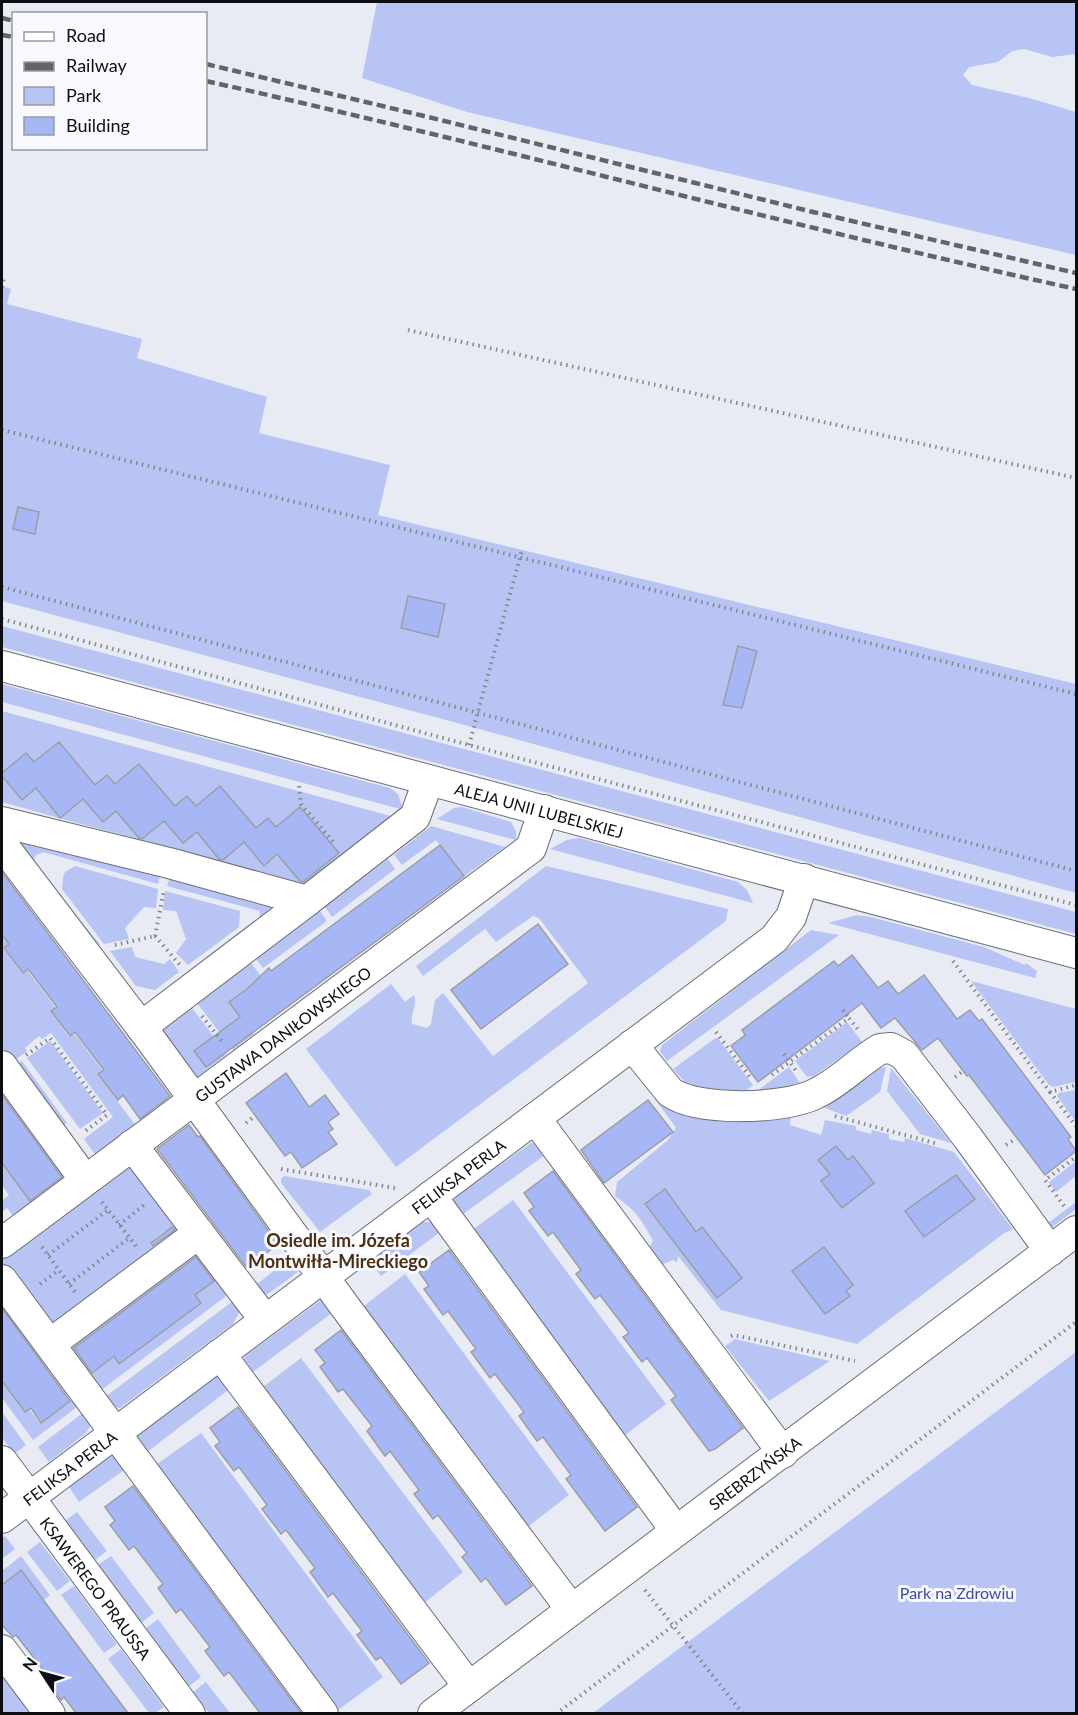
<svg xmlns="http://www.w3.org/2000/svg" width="1078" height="1715" font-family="Lato,sans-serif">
<rect width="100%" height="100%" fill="#e9ebf4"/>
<!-- green -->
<g fill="#b7c4f4">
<path d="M377 2H1076V54L1052 57 1024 49 1012 51 998 62 969 67 963 75 972 85 1029 98 1076 112V255L467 112 362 78Z"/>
<path d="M2 286 11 289 7 304 142 339 137 358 267 397 259 433 390 465 378 515 1076 684V893L472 727 2 601Z"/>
<path d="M2 626 1076 912V934L2 647Z"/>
<path d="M2 684 390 788 398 794 402 806 400 809 2 702Z"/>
<path d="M2 711 391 816 303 886C203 854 102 831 2 802Z"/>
<path d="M462 807 511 822 516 831V840L437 819 454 808Z"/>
<path d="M431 826 505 847 463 877 436 840 402 865 394 855Z"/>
<path d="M10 837 161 872 158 884 43 852 36 855 34 859 36 864 100 945 91 953Z"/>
<path d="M579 838 738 882 747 890 753 903 550 849 567 840Z"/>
<path d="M388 859 395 869 332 917 325 907Z"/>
<path d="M75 866 158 889 156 908 144 907 125 928 129 939 104 944 62 889 63 877 65 872Z"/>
<path d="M546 866 728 909 726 921 396 1167 306 1049 391 984 405 1002 414 995C418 1004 410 1014 412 1024L427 1028 431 1024 435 1000 443 993 493 1056 588 983 539 918 533 916 496 942 485 929 423 976 416 966Z"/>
<path d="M170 877 280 905 259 919 260 911 167 886Z"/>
<path d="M165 891 240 911 239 927 188 965 176 953 186 939 176 911 163 910Z"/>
<path d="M320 911 327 921 263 968 256 959Z"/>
<path d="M857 915 871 917 984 947 1025 965 1026 963 1037 971 1035 978 828 923Z"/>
<path d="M811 930 839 935 667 1061 660 1051 662 1045Z"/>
<path d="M2 935 8 944 3 948 22 973 27 970 56 1008 51 1012 69 1037 74 1033 103 1071 98 1075 136 1126 96 1156 84 1139 113 1117 51 1033 42 1039 39 1036 25 1048 27 1051 10 1064 2 1053Z"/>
<path d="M132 947 135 957 164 964 170 959 179 972 155 990 136 986 110 951Z"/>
<path d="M251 963 261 976V979L230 1002 254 1034 233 1050 197 1003Z"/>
<path d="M971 981 1076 1009V1082L1053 1087 1049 1085Z"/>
<path d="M192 1008 227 1054 195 1079 160 1032Z"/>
<path d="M847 1022 862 1042 814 1076 807 1077 795 1061Z"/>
<path d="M717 1037 753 1085 745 1092 691 1086 686 1083 673 1069Z"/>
<path d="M50 1041 103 1113 80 1129 27 1058Z"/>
<path d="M22 1061 67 1123 58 1130 13 1068Z"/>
<path d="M789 1067 800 1083 763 1092 757 1091Z"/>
<path d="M886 1067 880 1092 846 1116 825 1108 879 1068Z"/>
<path d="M891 1068 951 1143 920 1134 887 1091Z"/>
<path d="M1076 1090V1122L1057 1096 1058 1093Z"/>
<path d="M661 1094 791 1113 790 1125 821 1135 825 1120 856 1126V1130L871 1134 872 1130 889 1134V1139L904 1142 905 1138 954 1152 1013 1229 1003 1234 857 1344 721 1310 678 1256 677 1263 674 1260 663 1264 654 1261 649 1249 653 1241C640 1217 637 1212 615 1196L617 1182 668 1140 676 1128 655 1099Z"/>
<path d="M531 1143 536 1144 545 1155 459 1217 452 1204 457 1195Z"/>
<path d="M134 1158 189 1230 173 1242 164 1231 150 1243 158 1253 51 1334 2 1268V1259Z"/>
<path d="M1076 1161V1176L1056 1192 1049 1182Z"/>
<path d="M2 1164 12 1178 18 1175 36 1200 14 1217 7 1208 2 1212V1201L9 1195 2 1185Z"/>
<path d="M284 1176 369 1190 372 1194 320 1232 281 1183V1179Z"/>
<path d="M513 1200 666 1404 624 1436 471 1231Z"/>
<path d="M1076 1202V1209L1051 1228 1044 1226Z"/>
<path d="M422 1222H431L440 1232 381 1276 370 1261Z"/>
<path d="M196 1249 229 1294 100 1391 67 1346Z"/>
<path d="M294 1255 301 1266 299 1271 268 1294H262L252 1288Z"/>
<path d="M405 1274 569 1495 525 1529 360 1309Z"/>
<path d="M322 1299 336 1310 245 1378 242 1366 245 1356Z"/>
<path d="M233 1301 240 1311 233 1324 120 1408 114 1407 105 1397Z"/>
<path d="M735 1339 830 1361 769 1401 725 1346Z"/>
<path d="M1076 1352V1713H593Z"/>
<path d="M301 1358 463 1572 423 1604 259 1390Z"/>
<path d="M217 1376 221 1377 231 1388 147 1452 139 1441 138 1435 140 1432Z"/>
<path d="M2 1382 24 1412 29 1409 40 1423 76 1397 81 1404 33 1440 2 1398Z"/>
<path d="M2 1412 26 1445 14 1454 2 1437Z"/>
<path d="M84 1412 92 1423 86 1433 49 1462 38 1447Z"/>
<path d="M201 1433 383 1677 338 1710 157 1464Z"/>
<path d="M111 1456H118L127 1468 79 1502 69 1487Z"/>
<path d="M77 1512 107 1551 94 1561 64 1522Z"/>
<path d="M5 1536 15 1549 2 1559V1539Z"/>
<path d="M40 1542 70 1581 57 1591 27 1552Z"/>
<path d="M21 1556 50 1595 43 1601 21 1570 2 1585V1571Z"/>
<path d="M111 1556 154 1613 141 1623 98 1565Z"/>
<path d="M74 1586 117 1644 104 1653 61 1595Z"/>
<path d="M158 1619 201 1677 188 1687 145 1629Z"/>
<path d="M121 1649 164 1707 155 1713H149L108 1659Z"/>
<path d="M2 1659 42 1713H2Z"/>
<path d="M206 1682 230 1713H209L193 1692Z"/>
</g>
<!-- building -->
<g fill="#a7b7f6" stroke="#9b9ea5" stroke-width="1.5">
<path d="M18 507 39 512 35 534 13 529Z"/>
<path d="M408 596 445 604 438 637 401 628Z"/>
<path d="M738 646 757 651 742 708 723 705Z"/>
<path d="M59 742 95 785 107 775 115 784 139 764 175 806 187 796 196 806 220 786 256 828 268 818 276 827 300 807 339 853 303 882 300 881 277 854 264 866 244 842 223 860 219 859 197 832 183 843 164 821 142 839 139 838 116 811 103 822 83 799 60 818 36 788 22 800 2 776V773L26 753 34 762Z"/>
<path d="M440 845 464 876 206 1067 194 1051 240 1017 229 1002 246 990 269 968 271 971Z"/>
<path d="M2 872 170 1096 140 1119 123 1095 118 1100 98 1074 104 1070 75 1032 70 1036 51 1011 57 1007 28 969 23 973 4 948 9 944 2 934Z"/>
<path d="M538 924 568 964 481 1029 451 990Z"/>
<path d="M852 955 878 988 888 981 898 994 924 975 957 1019 970 1010 979 1021 982 1019 1071 1137 1068 1139 1076 1151 1045 1175 969 1075 967 1076 938 1038 922 1050 895 1018 881 1028 862 1003 758 1082 731 1046 745 1035 742 1030 834 961 838 966Z"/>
<path d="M286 1073 309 1107 325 1095 339 1114 328 1122 333 1129 328 1132 337 1144 302 1168 291 1152 285 1156 246 1103Z"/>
<path d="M2 1095 62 1177 30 1201 2 1163Z"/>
<path d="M648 1100 673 1132 604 1183 581 1150Z"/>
<path d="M189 1125 198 1137 200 1136 278 1244 247 1268 157 1149Z"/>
<path d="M836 1146 848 1160 853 1156 874 1183 842 1208 821 1181 830 1174 818 1160Z"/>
<path d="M553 1171 743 1428 715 1449 709 1451 671 1400 676 1396 647 1358 642 1362 623 1337 629 1333 600 1295 595 1299 576 1274 581 1270 553 1232 548 1236 529 1211 534 1207 524 1193Z"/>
<path d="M956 1175 975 1199 924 1237 905 1211Z"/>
<path d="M665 1189 696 1232 702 1227 742 1278 717 1298 645 1204Z"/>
<path d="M172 1227 175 1230 153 1246 151 1243Z"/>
<path d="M824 1247 853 1285 846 1291 850 1296 825 1314 792 1271Z"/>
<path d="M449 1250 637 1507 605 1531 566 1479 571 1475 543 1437 537 1441 519 1416 524 1412 495 1374 490 1378 471 1352 476 1349 448 1311 443 1315 424 1289 429 1286 419 1272Z"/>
<path d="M196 1257 214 1281 195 1295 201 1303 119 1364 114 1356 92 1373 74 1348Z"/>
<path d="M2 1308 70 1401 41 1423 31 1408 25 1412 2 1381Z"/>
<path d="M341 1330 532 1586 506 1605 486 1578 481 1582 462 1557 467 1553 438 1515 433 1519 414 1494 419 1490 390 1451 385 1456 367 1431 372 1426 343 1389 338 1392 320 1367 325 1363 315 1350Z"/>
<path d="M238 1407 429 1663 401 1684 381 1657 376 1660 357 1635 362 1631 333 1593 328 1597 310 1572 315 1568 286 1530 281 1534 262 1509 267 1505 239 1467 234 1471 215 1446 220 1442 210 1428Z"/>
<path d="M133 1486 301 1713H260L229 1672 224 1676 205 1651 210 1647 181 1609 176 1613 158 1588 163 1584 134 1546 129 1550 110 1525 115 1521 105 1507Z"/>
<path d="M21 1570 53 1613 128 1713H76L64 1697 61 1700 42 1675 45 1672 16 1635 13 1637 2 1625V1585Z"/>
</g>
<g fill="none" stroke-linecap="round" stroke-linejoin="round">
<defs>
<g id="minor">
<path id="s1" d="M2 666 1076 953"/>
<path d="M2 822 169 863 307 901 415 817 428 781"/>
<path d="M2 844 148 1036 346 1308 571 1609"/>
<path d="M141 1027 307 901"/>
<path d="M632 1045 670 1092C698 1112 785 1109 815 1094 839 1083 858 1062 880 1049L891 1048 904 1055 968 1138 1050 1251"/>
<path d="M2 1066 85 1180"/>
<path d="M535 1118 783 1453"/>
<path d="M132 1145 265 1320"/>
<path d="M431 1196 676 1531"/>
<path id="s2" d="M2 1243 531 848 544 810"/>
<path d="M2 1280 323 1714"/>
<path d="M50 1344 199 1233"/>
<path d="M220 1354 469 1687"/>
<path id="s3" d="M2 1461 190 1714"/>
<path id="s4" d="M2 1518 774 939 791 917 804 879"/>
<path d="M2 1650 50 1714"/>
<path id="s5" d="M433 1714 1076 1231"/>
</g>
</defs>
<!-- minor casing -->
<use href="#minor" stroke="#6c6e75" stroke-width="32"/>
<!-- path -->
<g stroke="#86878d" stroke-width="4" stroke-dasharray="1.5 4.5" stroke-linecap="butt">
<path d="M2 287 4 277"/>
<path d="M408 330 1076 478"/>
<path d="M2 430 1076 694"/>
<path d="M2 587 1076 871"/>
<path d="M2 619 469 745 1076 905"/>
<path d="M469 745 522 550"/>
<path d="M299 786 301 804 336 845"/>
<path d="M155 936 180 965"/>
<path d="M155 936 164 890"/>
<path d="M115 945 155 936"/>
<path d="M953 961 1050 1092 1076 1085"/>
<path d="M843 1010 849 1018"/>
<path d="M202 1016 223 1043"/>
<path d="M716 1032 750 1077"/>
<path d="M784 1054 797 1072"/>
<path d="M26 1055 50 1038 107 1115 84 1132"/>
<path d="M772 1075 849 1018 859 1031"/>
<path d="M955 1077 963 1071"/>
<path d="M1050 1092 1076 1126"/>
<path d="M835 1116 938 1144"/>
<path d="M246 1123 255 1116"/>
<path d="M1006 1145 1015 1139"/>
<path d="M281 1169 395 1188"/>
<path d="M102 1202 136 1246"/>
<path d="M1064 1206 1045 1180 1076 1157"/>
<path d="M119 1225 144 1205"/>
<path d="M42 1247 75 1292"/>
<path d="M48 1255 108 1210"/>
<path d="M40 1284 59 1270"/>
<path d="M69 1284 129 1238"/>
<path d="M731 1336 734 1335 855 1361"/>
<path d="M645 1590 743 1714"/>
<path d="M556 1714 1076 1322"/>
</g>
<!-- minor -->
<use href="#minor" stroke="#fff" stroke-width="30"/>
<!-- rail -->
<g stroke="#626469" stroke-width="4.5" stroke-dasharray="9 4.5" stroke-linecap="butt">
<path d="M2 18 14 21"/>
<path d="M2 35 14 37"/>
<path d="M206 64 420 115 813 212 1076 273"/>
<path d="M206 81C497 146 785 225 1076 289"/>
</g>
</g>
<g text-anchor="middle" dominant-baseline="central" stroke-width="6" stroke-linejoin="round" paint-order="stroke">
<!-- street labels -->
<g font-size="16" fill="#0d0e11" stroke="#f7f9fe">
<text stroke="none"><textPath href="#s1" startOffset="556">ALEJA UNII LUBELSKIEJ</textPath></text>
<text stroke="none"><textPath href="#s2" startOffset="350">GUSTAWA DANIŁOWSKIEGO</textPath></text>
<text stroke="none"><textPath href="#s4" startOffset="570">FELIKSA PERLA</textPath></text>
<text stroke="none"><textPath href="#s4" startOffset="84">FELIKSA PERLA</textPath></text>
<text stroke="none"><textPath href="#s5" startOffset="402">SREBRZYŃSKA</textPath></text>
<text stroke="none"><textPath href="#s3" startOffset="158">KSAWEREGO PRAUSSA</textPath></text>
</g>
<!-- park labels -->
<g font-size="16" fill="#3f4c96" stroke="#f7f9fe">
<text x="957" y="1592">Park na Zdrowiu</text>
</g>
<!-- neighbourhood labels -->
<g font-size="18" font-weight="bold" fill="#4c2f12" stroke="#f7f9fe">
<text x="338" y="1240">Osiedle im. Józefa<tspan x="338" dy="21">Montwiłła-Mireckiego</tspan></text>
</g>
</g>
<!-- border -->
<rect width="1078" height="1715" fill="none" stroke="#0d0e11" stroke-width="6"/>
<!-- legend -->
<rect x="12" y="12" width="195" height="138" fill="#f7f9fe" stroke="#999b9f" stroke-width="1.5"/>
<rect x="24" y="32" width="30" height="9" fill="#ffffff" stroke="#999b9f" stroke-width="1.5"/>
<text x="66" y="42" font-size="18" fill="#0d0e11">Road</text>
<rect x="24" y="62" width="30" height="9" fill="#626469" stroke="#999b9f" stroke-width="1.5"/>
<text x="66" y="72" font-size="18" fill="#0d0e11">Railway</text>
<rect x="24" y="87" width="30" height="18" fill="#b7c4f4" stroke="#999b9f" stroke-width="1.5"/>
<text x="66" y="102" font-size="18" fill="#0d0e11">Park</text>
<rect x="24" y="117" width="30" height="18" fill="#a7b7f6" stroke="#999b9f" stroke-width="1.5"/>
<text x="66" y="132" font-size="18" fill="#0d0e11">Building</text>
<!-- north arrow -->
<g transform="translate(42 1673) rotate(306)" stroke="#f7f9fe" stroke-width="4.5" paint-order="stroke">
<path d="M0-4.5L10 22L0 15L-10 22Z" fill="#0d0e11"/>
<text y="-9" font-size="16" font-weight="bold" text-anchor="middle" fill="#0d0e11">N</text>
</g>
</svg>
